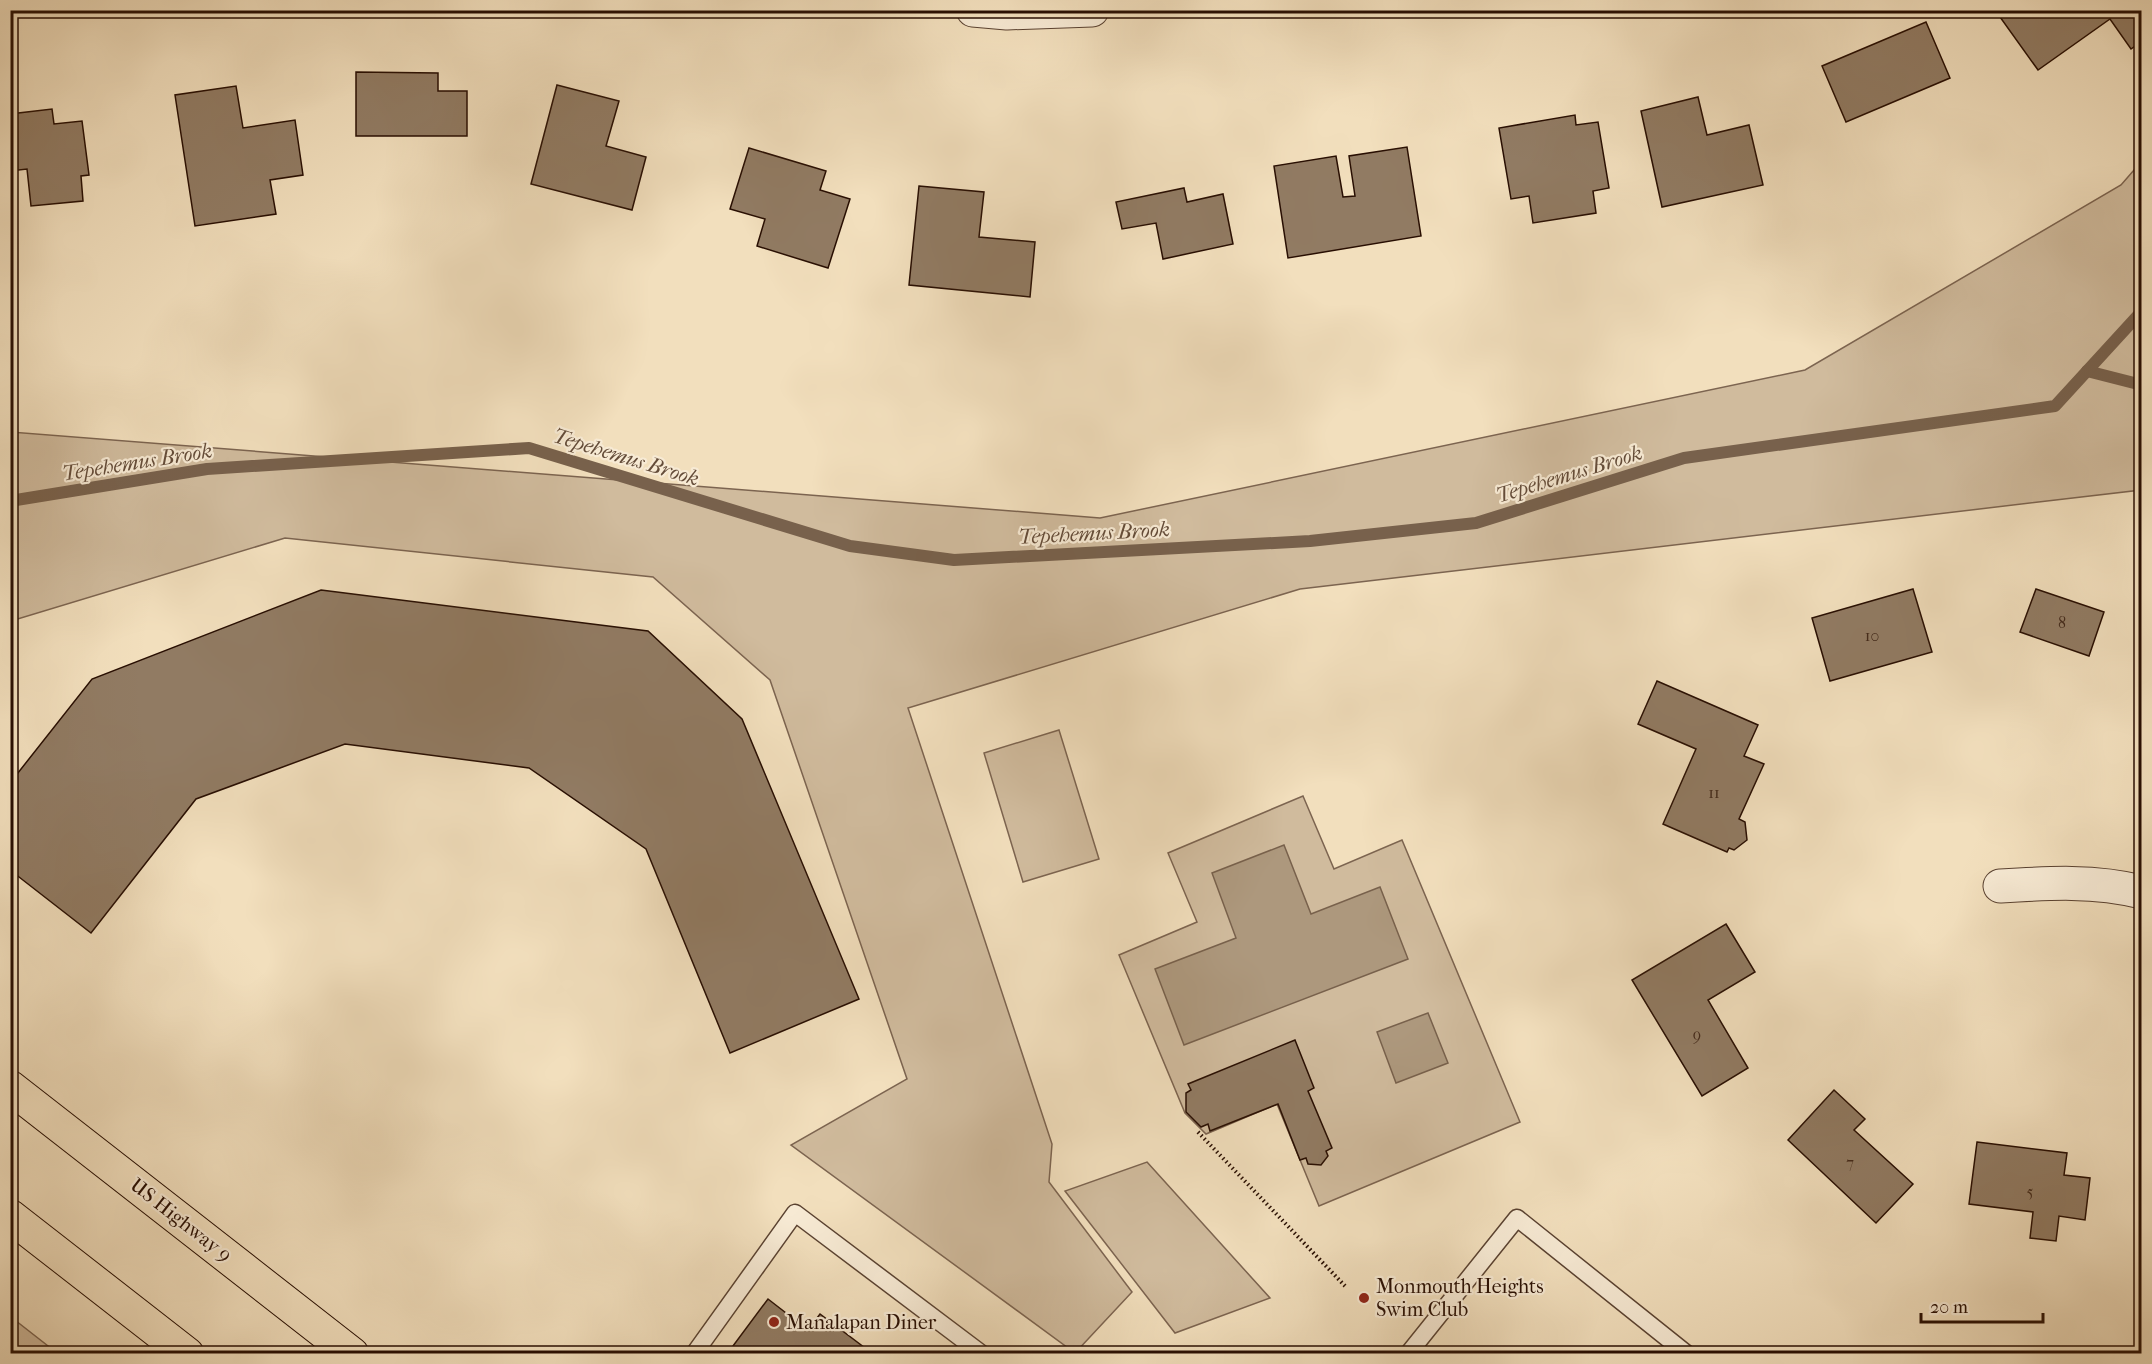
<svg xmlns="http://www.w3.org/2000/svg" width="2152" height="1364" font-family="'IM FELL French Canon',serif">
<rect width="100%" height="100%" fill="#f2dfbd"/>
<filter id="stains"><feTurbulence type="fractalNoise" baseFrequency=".00333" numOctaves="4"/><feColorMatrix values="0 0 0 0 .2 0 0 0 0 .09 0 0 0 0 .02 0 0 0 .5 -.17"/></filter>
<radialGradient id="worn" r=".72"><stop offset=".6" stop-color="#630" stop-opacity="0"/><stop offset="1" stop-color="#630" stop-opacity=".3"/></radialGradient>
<!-- green -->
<g fill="#d0bb9d" stroke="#7c6450" stroke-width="1.5">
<path d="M2141 162V490L1300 589 908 708 1052 1144 1049 1182 1132 1292 1075 1353 791 1145 907 1079 770 680 653 577 285 538 11 621V432L1100 518 1805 370 2121 185Z"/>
<path d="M1059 730 1099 859 1023 882 984 753Z"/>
<path d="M1303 796 1334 869 1402 840 1520 1122 1319 1206 1277 1104 1206 1134 1185 1113 1119 955 1197 922 1168 853Z"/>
<path d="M1147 1162 1270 1298 1175 1333 1065 1191Z"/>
<path d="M11 1317 57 1353H11Z"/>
</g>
<!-- water -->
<g fill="#ad987d" stroke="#78614c" stroke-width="1.5">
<path d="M1284 845 1311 914 1380 887 1408 959 1184 1045 1155 969 1236 938 1212 873Z"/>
<path d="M1428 1013 1448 1063 1396 1083 1377 1032Z"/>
</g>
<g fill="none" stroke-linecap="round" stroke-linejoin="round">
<!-- stream -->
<g stroke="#78614c" stroke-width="12">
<path d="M2087 371 2142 385"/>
<path d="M10 501 207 469 529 448 850 546 954 560 1310 541 1476 523 1684 458 2055 406 2142 311"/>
</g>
</g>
<!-- building -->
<g fill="#917b63" stroke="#280e02" stroke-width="1.5">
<path d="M1995 10H2142V41L2131 49 2110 19 2038 70Z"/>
<path d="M1926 22 1950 78 1846 122 1822 66Z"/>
<path d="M356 72 438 73V91H467V136H356Z"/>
<path d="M557 85 619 101 606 146 646 157 632 210 531 184Z"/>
<path d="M236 86 243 128 295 120 303 175 270 180 276 214 195 226 175 95Z"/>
<path d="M1698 97 1707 135 1749 125 1763 185 1662 207 1641 111Z"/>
<path d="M52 109 54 124 82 121 89 175 81 176 83 201 31 206 27 169 10 171V114Z"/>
<path d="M1575 115 1576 125 1598 122 1609 188 1593 191 1596 213 1533 223 1529 196 1511 199 1499 128Z"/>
<path d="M1407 147 1421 236 1288 258 1274 166 1336 156 1343 197 1355 196 1349 156Z"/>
<path d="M749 148 826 171 820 190 850 199 828 268 757 246 765 219 730 209Z"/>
<path d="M919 186 984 192 979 237 1035 242 1030 297 909 285Z"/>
<path d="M1184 188 1187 202 1223 194 1233 244 1163 259 1156 223 1122 229 1116 202Z"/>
<path d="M1913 589 1932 652 1830 681 1812 618Z"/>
<path d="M2036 589 2104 612 2089 656 2020 632Z"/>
<path d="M321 590 648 631 742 719 859 999 730 1053 646 849 529 768 345 744 196 799 91 933 10 870V783L92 679Z"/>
<path d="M1657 681 1758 725 1744 756 1764 764 1739 819 1745 822 1747 840 1734 850 1729 848 1727 852 1663 824 1696 749 1638 724Z"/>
<path d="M1726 924 1755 972 1708 1000 1748 1068 1702 1096 1632 980Z"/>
<path d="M1295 1040 1314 1088 1308 1091 1332 1148 1326 1151 1328 1156 1321 1165 1308 1164 1306 1158 1300 1160 1278 1104 1210 1131 1208 1124 1201 1127 1186 1112V1093L1191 1090 1188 1084Z"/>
<path d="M1834 1090 1865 1119 1854 1130 1913 1184 1876 1223 1788 1140Z"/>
<path d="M1977 1142 2067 1153 2064 1175 2090 1178 2085 1220 2059 1216 2056 1241 2030 1238 2033 1212 1969 1204Z"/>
<path d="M768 1299 808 1330 820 1314 873 1354H727Z"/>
</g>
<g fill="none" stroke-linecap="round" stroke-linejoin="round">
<defs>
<g id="service">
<path d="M694 1354 795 1213 982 1354"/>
<path d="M1408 1354 1517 1218 1687 1354"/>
</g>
<g id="minor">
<path d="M973 10 1007 13 1092 10"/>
<path d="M2000 886C2048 883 2095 880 2142 892"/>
</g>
<g id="trunk">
<path d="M10 1087 352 1354"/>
<path d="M10 1216 187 1354"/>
</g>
</defs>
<!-- service casing -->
<use href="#service" stroke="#5a4231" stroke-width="19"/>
<!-- minor casing -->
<use href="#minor" stroke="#5a4231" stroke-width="35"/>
<!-- trunk casing -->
<use href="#trunk" stroke="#280e02" stroke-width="35"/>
<!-- path -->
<path stroke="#280e02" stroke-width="4" stroke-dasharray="1.5 3" stroke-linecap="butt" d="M1198 1132 1345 1286"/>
<!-- service -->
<use href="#service" stroke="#f7ead4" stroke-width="16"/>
<!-- minor -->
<use href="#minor" stroke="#f7ead4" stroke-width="33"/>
<!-- trunk -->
<use href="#trunk" stroke="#f2dfbd" stroke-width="33"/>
</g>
<!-- markers -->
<g fill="#8f2418" stroke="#f7ead4" stroke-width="2">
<circle cx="1364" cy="1298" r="6"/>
<circle cx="774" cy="1322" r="6"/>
</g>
<g text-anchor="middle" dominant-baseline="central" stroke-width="4.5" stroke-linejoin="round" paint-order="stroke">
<!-- number labels -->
<g font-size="16" fill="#42291a">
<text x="2062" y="622">8</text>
<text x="1872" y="635">10</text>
<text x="1714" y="792">11</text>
<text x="1697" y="1034">9</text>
<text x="1850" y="1162">7</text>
<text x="2030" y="1191">5</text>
</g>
<!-- street labels -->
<g font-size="20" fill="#280e02" stroke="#f7ead4">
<text transform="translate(181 1220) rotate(38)">US Highway 9</text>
</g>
<!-- poi labels -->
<g font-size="20" fill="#280e02" stroke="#f7ead4" text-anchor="start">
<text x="1376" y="1286">Monmouth Heights<tspan x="1376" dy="23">Swim Club</tspan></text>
<text x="786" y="1322">Manalapan Diner</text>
</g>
<!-- water labels -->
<g font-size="21" font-style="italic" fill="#644c39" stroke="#f7ead4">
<text transform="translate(626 457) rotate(17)">Tepehemus Brook</text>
<text transform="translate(137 462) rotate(-9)">Tepehemus Brook</text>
<text transform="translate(1569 474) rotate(-17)">Tepehemus Brook</text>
<text transform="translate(1094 533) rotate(-3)">Tepehemus Brook</text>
</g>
</g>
<!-- margin -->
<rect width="2152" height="1364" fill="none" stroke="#f2dfbd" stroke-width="36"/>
<rect x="12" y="12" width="2128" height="1340" fill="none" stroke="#280e02" stroke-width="3"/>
<rect x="18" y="18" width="2116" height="1328" fill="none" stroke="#280e02" stroke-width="1.5"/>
<!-- scale -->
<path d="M1921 1313v9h122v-9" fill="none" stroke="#280e02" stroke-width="3"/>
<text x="1930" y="1313" font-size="18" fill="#280e02" stroke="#f7ead4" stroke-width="4.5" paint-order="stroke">20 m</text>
<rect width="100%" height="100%" filter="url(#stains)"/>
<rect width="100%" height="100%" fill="url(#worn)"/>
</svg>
